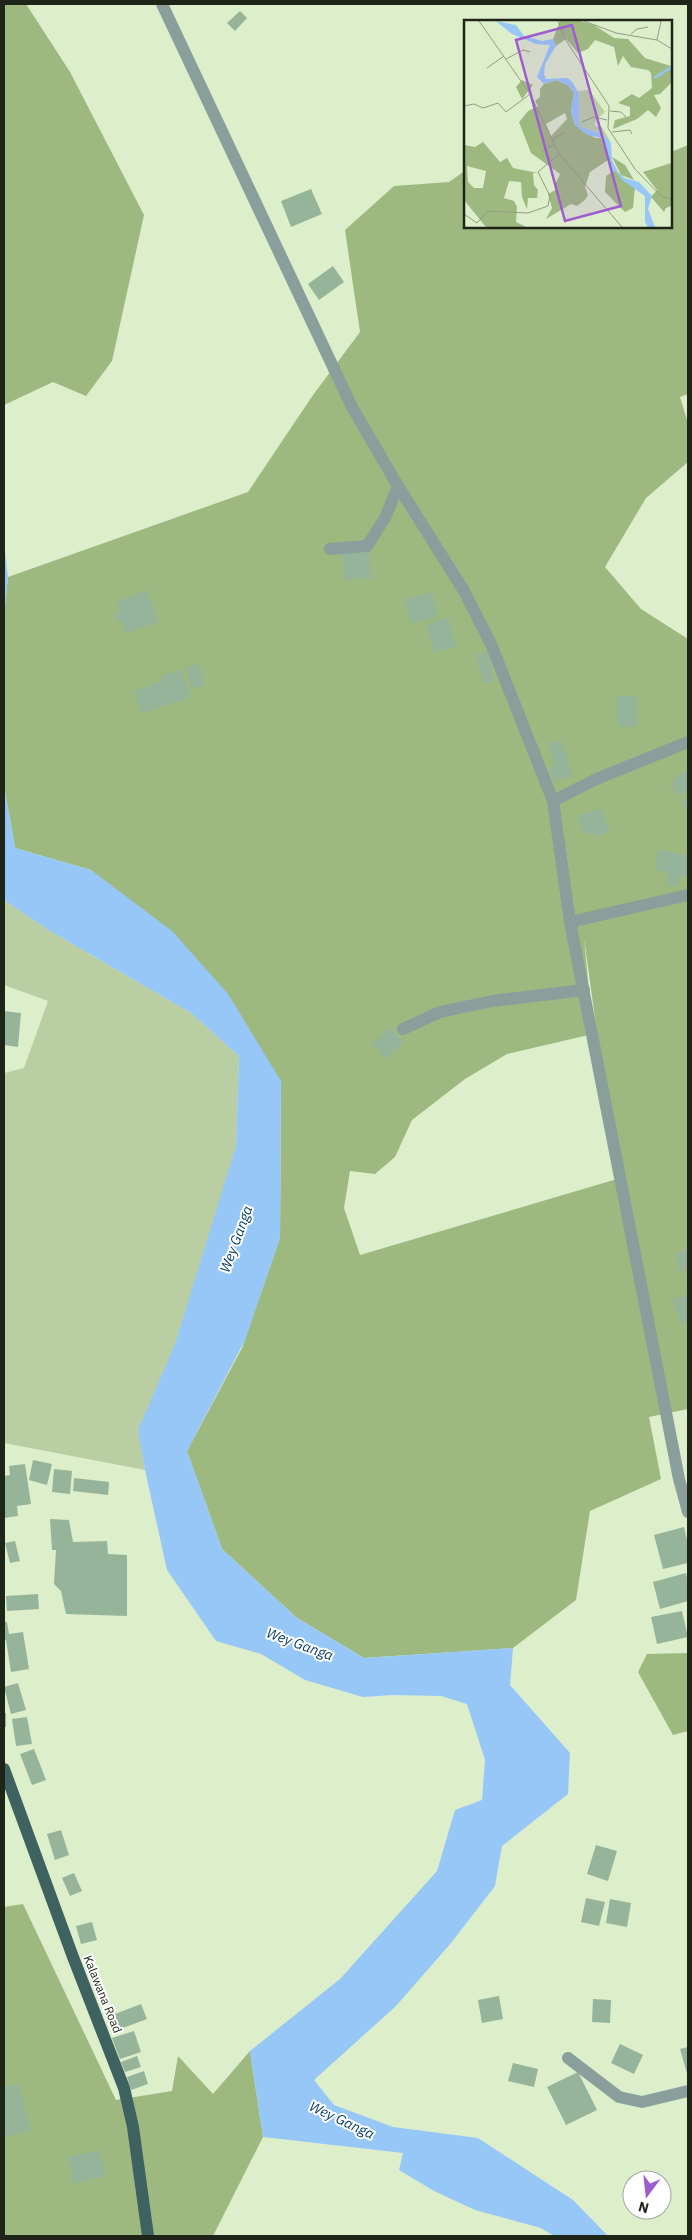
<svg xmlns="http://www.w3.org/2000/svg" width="692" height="2240" font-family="'IBM Plex Sans',sans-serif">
<rect width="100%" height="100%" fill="#ddeecb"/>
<!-- green -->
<path fill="#b9cfa3" d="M4 900 50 931 191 1013 239 1056 236 1150 173 1351 139 1430 145 1470 4 1443V1073L24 1068 48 1001 4 985Z"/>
<!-- forest -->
<g fill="#9eb97f" fill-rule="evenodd">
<path d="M4 4H26L70 72 144 215 112 361 86 396 53 382 4 405Z"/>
<path d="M688 145V394L680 397 688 423V462L646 498 605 567 641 609 688 639V1409L649 1417 661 1479 590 1511 576 1600 513 1648 364 1658 297 1618 222 1549 187 1451 242 1348 280 1238 281 1081 91 870 15 848 4 786V615L8 577 248 492 313 395 360 332 345 230 394 186 449 182 466 170V226H671V152ZM584 938 617 1179 360 1255 344 1208 350 1171 375 1174 395 1157 412 1120 465 1079 507 1054 593 1034Z"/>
<path d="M688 1653V1731L673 1735 638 1672 647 1654Z"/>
<path d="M23 1904 116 2100 172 2091 178 2056 213 2094 250 2051 263 2137 213 2236H4V1907Z"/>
</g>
<!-- water -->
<g fill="#96c7f7">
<path d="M4 544 8 577 4 615Z"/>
<path d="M4 786 15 848 91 870 172 931 228 994 281 1081 280 1238 245 1340 187 1451 222 1549 297 1618 364 1658 513 1648 510 1685 570 1753 568 1794 502 1846 495 1886 451 1943 396 2006 314 2080 334 2105 393 2127 478 2138 573 2200 608 2236H554L541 2228 475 2210 434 2191 399 2170 403 2153 263 2137 250 2051 340 1979 437 1871 455 1810 482 1800 485 1760 467 1704 441 1696 393 1695 363 1697 305 1680 261 1654 216 1641 167 1570 145 1470 138 1430 175 1344 236 1146 239 1056 191 1013 50 931 4 900Z"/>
</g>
<!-- building -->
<g fill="#96b49a">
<path d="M240 11 247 18 235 31 227 23Z"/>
<path d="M311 189 322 214 291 227 281 201Z"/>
<path d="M333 266 344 282 319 300 308 284Z"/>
<path d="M369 552 371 578 344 580 342 554Z"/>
<path d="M148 590 158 622 126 633 121 620 117 622 114 614 120 612 117 601Z"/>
<path d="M432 592 439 616 411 624 404 600Z"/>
<path d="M448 618 457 646 434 653 426 624Z"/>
<path d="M488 652 494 681 483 684 476 654Z"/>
<path d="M199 664 205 685 192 689 185 667Z"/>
<path d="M181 669 191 697 142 713 134 691 163 681 161 676Z"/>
<path d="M617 696H637V726L618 727Z"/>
<path d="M561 740 573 776 553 782 549 768 555 766 548 744Z"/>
<path d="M685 770 688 774V789L680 797 669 784Z"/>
<path d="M688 796V811L681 802Z"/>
<path d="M601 808 610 832 595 837 593 832 584 835 577 816Z"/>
<path d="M658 850 688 855 687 876 680 875 678 886 666 885 668 872 655 870Z"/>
<path d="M4 1011 21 1013 18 1047 4 1045Z"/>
<path d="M390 1027 404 1043 386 1059 372 1043Z"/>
<path d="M688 1249V1269L680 1272 675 1253Z"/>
<path d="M688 1294V1322L682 1325 672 1300Z"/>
<path d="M33 1460 52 1464 47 1485 29 1480Z"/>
<path d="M25 1464 31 1504 17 1506 18 1516 4 1518V1476L10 1475 9 1466Z"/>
<path d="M54 1469 72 1471 70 1494 52 1492Z"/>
<path d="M74 1478 109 1482 108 1495 73 1491Z"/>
<path d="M50 1519 69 1520 73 1542 107 1541 108 1554 127 1555V1616L66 1614 61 1591 54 1584 56 1550H52Z"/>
<path d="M684 1527 688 1544V1563L663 1569 654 1535Z"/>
<path d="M15 1541 20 1561 10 1563 5 1543Z"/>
<path d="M686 1573 688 1583V1601L660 1609 653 1582Z"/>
<path d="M38 1594 39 1609 7 1611 6 1596Z"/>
<path d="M682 1611 688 1637 657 1644 651 1617Z"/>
<path d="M4 1622H7L9 1634 23 1632 29 1669 11 1672 6 1640H4Z"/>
<path d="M18 1683 26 1710 11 1714 4 1687Z"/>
<rect x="4" y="1713" width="2" height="14"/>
<path d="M27 1717 32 1744 16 1746 12 1719Z"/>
<path d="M34 1749 46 1780 32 1785 20 1754Z"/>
<path d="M61 1830 69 1855 55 1860 47 1834Z"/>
<path d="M596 1845 617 1851 608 1881 587 1874Z"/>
<path d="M74 1873 82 1891 70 1896 62 1878Z"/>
<path d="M586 1898 605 1902 599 1926 581 1922Z"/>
<path d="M610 1899 631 1903 627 1927 606 1923Z"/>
<path d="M92 1922 97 1940 81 1944 76 1926Z"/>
<path d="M499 1996 503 2019 482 2023 478 2000Z"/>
<path d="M593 1999 611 2000 610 2023 592 2022Z"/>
<path d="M141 2004 147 2019 112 2032 107 2017Z"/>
<path d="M134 2031 141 2052 120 2059 112 2038Z"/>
<path d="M620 2044 643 2055 634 2074 611 2063Z"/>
<path d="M688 2047V2077L680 2049Z"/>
<path d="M137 2056 141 2067 125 2072 121 2062Z"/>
<path d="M513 2063 538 2069 534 2087 508 2081Z"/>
<path d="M144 2071 148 2084 131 2090 127 2077Z"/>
<path d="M578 2072 597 2110 566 2125 547 2087Z"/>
<path d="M18 2083 31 2130 4 2137V2087Z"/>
<path d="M99 2150 106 2176 74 2184 68 2157Z"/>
</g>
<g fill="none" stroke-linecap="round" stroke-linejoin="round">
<!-- minor -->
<g stroke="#8a9e9c" stroke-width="12">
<path d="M330 549 367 546 385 518 398 486"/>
<path d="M553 801 594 780 688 742"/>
<path d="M570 922 688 895"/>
<path d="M403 1029 440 1012 492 1001 584 990"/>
<path d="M568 2058 619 2097 642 2102 688 2091"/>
</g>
<!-- tertiary -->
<path stroke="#8a9e9c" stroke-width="12" d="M162 4 352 407 398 486 464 591 491 644 553 801 570 922 679 1479 688 1512"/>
<!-- primary -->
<path stroke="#3d625f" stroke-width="12" d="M4 1769 73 1957 124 2088 133 2127 148 2236"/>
</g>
<g text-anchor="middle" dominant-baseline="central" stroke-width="4" stroke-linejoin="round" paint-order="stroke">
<!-- street labels -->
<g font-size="12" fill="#1e2417" stroke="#fff">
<text transform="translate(103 1994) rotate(68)">Kalawana Road</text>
</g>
<!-- water labels -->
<g font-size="14" font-style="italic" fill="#033c67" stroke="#fff">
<text transform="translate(236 1239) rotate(-70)">Wey Ganga</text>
<text transform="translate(300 1644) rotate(20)">Wey Ganga</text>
<text transform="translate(342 2120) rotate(25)">Wey Ganga</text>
</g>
</g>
<!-- overview -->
<g transform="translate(464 20)">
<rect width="208" height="208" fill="#ddeecb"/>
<path d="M125 70 141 92 132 100 131 106 138 107 147 123 133 112 115 106 113 71Z" fill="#b9cfa3"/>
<path d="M96 1H116L130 5 150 18 164 19 181 38 207 46V63L196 74 190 75 197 88 192 97 184 90 173 99 149 109 151 100 166 96V87L154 83 168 74 175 78 188 68 187 53 184 50 167 47 159 36 154 46 150 27 131 20 124 29 114 33 102 19 92 26 89 19ZM58 60 69 65 58 79 52 67ZM92 60 105 66 110 73 107 92 111 105 131 118H137L144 140 126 152 121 167 124 175 121 180 113 186 107 184 82 199 88 188 84 174 93 169 91 165 96 154 67 133 55 102 64 91 74 86 71 81 76 77V69L80 64ZM101 93 103 99 87 116 82 104ZM19 122 36 142 43 138 49 148 74 153H69L70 165 74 170 73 178H64L63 189 58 177 57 162 45 161 40 178 50 181 53 187 52 202 62 207H22L0 180V125L11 127ZM3 146 22 151 19 168H10L4 162ZM148 137 161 145 170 160 157 155ZM207 143V186L202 188 200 192 187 177 193 170 179 152ZM151 150 171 167 169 188 161 192 141 172 142 156Z" fill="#9eb97f" fill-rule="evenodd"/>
<path d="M32 1 52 5 60 16 78 21 89 19 92 26 81 44 80 54 82 59 104 58 109 63 115 74V106L138 114 147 123 148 140 154 152 160 158 175 162 188 176 184 189 191 207H184L181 202V176L158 160 151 150 149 153 138 118 123 115 111 105 107 92 110 73 105 66 92 60 80 64 73 57 86 25 72 24 48 14Z" fill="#96c7f7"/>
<path fill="none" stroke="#96c7f7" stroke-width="2.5" d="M190 58 208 47"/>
<path fill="none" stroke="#919d83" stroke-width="1" d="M15 1 66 74 95 134 158 207M94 1 101 19 145 86 144 108 171 149 198 177 208 179M120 1 152 13 193 20 208 29M167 14 173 9 184 7M193 20 197 1M42 39 59 30 66 32M23 48 40 36M0 86 10 84 19 88 34 83 42 92 66 74M146 91 157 92 162 97M118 102 130 97 143 100M148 112 166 110 168 114M88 119 102 112M77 131 91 124M0 194 13 203 24 191 64 193 84 186 86 176 74 152 95 134"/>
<path fill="#9f5bd0" fill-opacity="0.15" stroke="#9f5bd0" stroke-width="2.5" d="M108 5 157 186 101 201 52 20Z"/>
<rect width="208" height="208" fill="none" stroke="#1e2417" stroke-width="2.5"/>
</g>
<!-- border -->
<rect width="692" height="2240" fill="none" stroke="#1e2417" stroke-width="10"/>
<!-- north arrow -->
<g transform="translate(647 2195) rotate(195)"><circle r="24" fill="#ffffff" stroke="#a5a7a2"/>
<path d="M0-4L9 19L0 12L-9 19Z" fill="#9f5bd0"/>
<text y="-8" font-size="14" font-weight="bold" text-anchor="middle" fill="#1e2417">N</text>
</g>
</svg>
